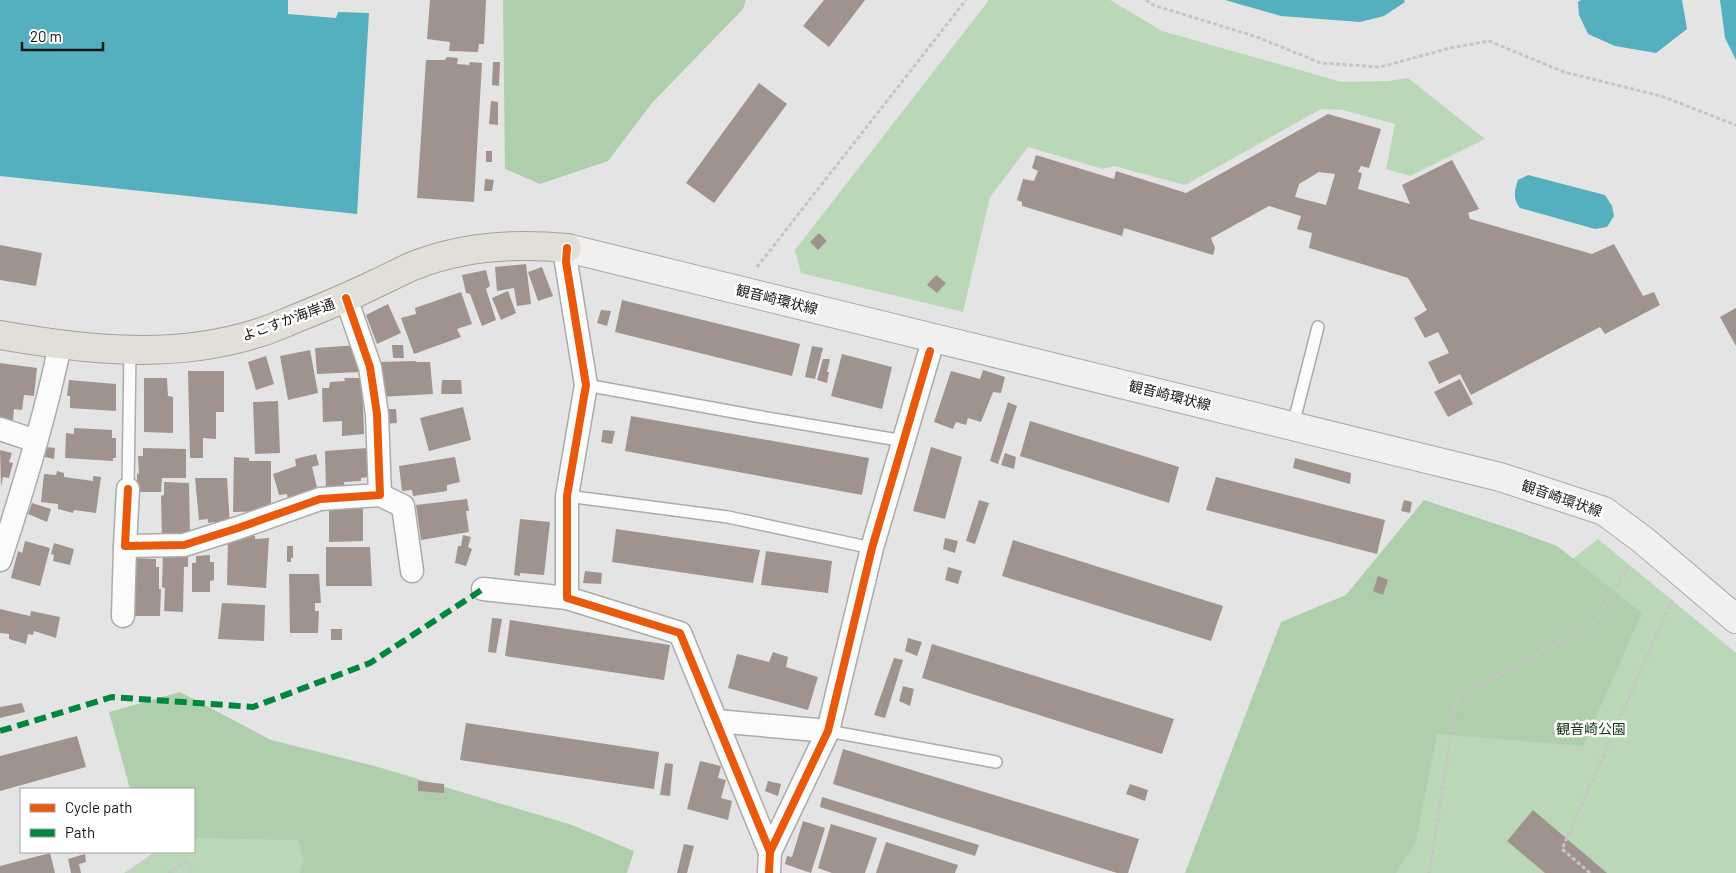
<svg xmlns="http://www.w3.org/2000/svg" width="1736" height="873" font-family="Barlow,'Noto Sans JP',sans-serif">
<rect width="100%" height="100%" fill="#e4e4e4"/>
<!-- green -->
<g fill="#bad8b8">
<path d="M989 0H1110L1162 31 1342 82 1388 81 1408 78 1485 139 1410 176 1386 169 1395 124 1343 110 1321 109 1185 185 1114 166 1103 169 1028 147 990 197 963 312 801 273 795 250Z"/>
<path d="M1598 539 1736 653V873H1327L1422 676Z"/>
<path d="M194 826 583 873H124L155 852H194Z"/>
</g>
<!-- forest -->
<g fill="#aeceac">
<path d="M503 0H746L743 9 652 103 608 161 540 184 505 169Z"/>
<path d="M1424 500 1514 530 1557 546 1642 613 1583 746 1437 734 1416 842 1396 873H1185L1281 622 1346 595Z"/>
<path d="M180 692 271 740 378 767 572 825 634 851 627 873H300L304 860 298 840 194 838V789H130L109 712Z"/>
</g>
<!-- water -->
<g fill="#54b0be">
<path d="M0 0H288V14L336 18 338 12 369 13 357 214 0 176Z"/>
<path d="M1225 0H1404L1405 2 1384 16 1360 22 1281 16Z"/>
<path d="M1581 0H1682L1687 29 1656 53 1615 46 1588 34 1579 15 1578 2Z"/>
<path d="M1720 0H1736V60L1725 38Z"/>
<path d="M1528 175 1605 195 1612 206 1614 216 1607 227 1595 229 1520 208C1513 199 1514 191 1518 180Z"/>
</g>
<!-- building -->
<g fill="#a0938d" fill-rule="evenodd">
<path d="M430 0H486L484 44H479L478 52 449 51 450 42 427 39Z"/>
<path d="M824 0H865L829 47 803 26Z"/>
<path d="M447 57 458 58 457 64 469 65 470 62 482 63 474 202 417 198 426 60H445Z"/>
<path d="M493 62H500L499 86 492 85Z"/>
<path d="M759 83 787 104 714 203 686 183Z"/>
<path d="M491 101 498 102V125L489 124Z"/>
<path d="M1328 114 1381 129 1369 168 1361 166 1358 172 1362 173 1358 189 1410 204 1402 185 1452 160 1479 209 1468 213 1470 219 1592 254 1614 244 1643 296 1654 292 1660 305 1605 334 1600 327 1471 395 1460 374 1439 384 1428 362 1449 353 1438 332 1425 338 1414 318 1427 310 1408 278 1309 248 1312 233 1297 229 1301 216 1269 206 1211 238 1215 248 1213 255 1124 228 1122 236 1022 206V202L1017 200 1023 179 1034 181 1038 171 1032 168 1036 155 1114 179 1116 171 1186 193ZM1319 172 1335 174 1326 205 1295 197 1299 184Z"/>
<rect x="486" y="151" width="6" height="11"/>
<path d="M485 179 494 180 492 191H484Z"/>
<path d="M819 233 827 241 818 250 810 242Z"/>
<path d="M0 245 42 253 36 286 0 280Z"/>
<path d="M526 264 531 304 517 306 514 288 497 291 495 267Z"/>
<path d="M542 267 553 296 538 301 528 272Z"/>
<path d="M486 270 490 286 486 289 496 320 482 326 470 294 466 293 462 275Z"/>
<path d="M936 275 946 283 937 293 927 285Z"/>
<path d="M508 291 516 313 501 320 492 298Z"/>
<path d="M461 292 472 324 457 329 461 337 414 354 401 318 416 314 415 308Z"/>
<path d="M622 300 800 344 792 376 615 332Z"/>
<path d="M388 304 401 333 377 344 366 315Z"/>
<path d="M1736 308V346L1720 317Z"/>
<path d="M601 310 611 311 607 326 597 323Z"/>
<path d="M359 345V372L317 374 315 348Z"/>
<path d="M392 345H403L404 358H393Z"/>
<path d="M812 346 823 348 815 379 805 377Z"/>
<path d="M310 350 318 393 288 400 280 356Z"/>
<path d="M842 354 892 367 882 409 831 396Z"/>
<path d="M266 356 274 384 256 390 248 362Z"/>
<path d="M823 359H830L827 372H829L827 383 817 380Z"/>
<path d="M416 361V362H430L433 394 380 397 377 362Z"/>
<path d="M0 363 37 368 34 396 24 395 22 410 14 409 13 421 0 419Z"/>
<path d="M983 370 1005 377 1001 393 993 392 981 422 968 418 966 425 956 422 953 429 934 422 951 371 980 379Z"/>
<path d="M188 371H224V412H216V439L203 438V458H190Z"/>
<path d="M144 378H167L168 396 173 397V433L144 432Z"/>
<path d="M344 378H362L364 434 342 436V421L323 422 322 388H329L330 382 345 381Z"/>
<path d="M1460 379 1473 404 1448 417 1434 392Z"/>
<path d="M69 380 116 384V411L70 408V396H67Z"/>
<path d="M442 380H461L462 394H441Z"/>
<path d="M278 401 280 453 255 454 253 402Z"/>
<path d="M1008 402 1017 406 998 464 990 461Z"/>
<path d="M463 407 471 440 429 451 420 418Z"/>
<path d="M382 409H396L397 423 382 424Z"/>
<path d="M631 416 869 458 862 495 625 451Z"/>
<path d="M1030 421 1179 467 1169 503 1020 456Z"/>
<path d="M74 428 112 430V438H116V458H113V461L65 458 66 433 74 434Z"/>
<path d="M603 430 615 431 612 444 601 442Z"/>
<path d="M46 447 55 448 54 459 45 457Z"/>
<path d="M931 447 962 457 945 519 913 511Z"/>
<path d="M143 448 186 449V478H162L161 492H137V473L139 474 138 456H143Z"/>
<path d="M367 448 368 477 361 478V481L344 482 345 491H326L325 451Z"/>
<path d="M0 450 12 453 9 462 13 463 9 478 3 477 1 487Z"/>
<path d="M1005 453 1016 457 1014 469 1001 465Z"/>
<path d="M316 454 319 465 312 467 318 491 288 500 287 494 279 495 273 474 296 466 295 459Z"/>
<path d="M234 457 249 458V461H271V511L233 512Z"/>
<path d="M455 457 460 482 447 485V491L413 496 412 490 402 491 399 466Z"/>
<path d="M1295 458 1351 473 1350 484 1293 468Z"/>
<path d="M57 471 64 473V477L93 481V476L101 477 96 513 74 510 73 513 58 509V504L41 502 44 474 56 475Z"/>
<path d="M1216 477 1385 520 1377 554 1206 510Z"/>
<path d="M195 478H227L230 526 216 528V522L208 523V519L199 520Z"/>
<path d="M164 482 189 483 190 536 162 538 161 496 164 495Z"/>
<path d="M467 499 469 511H466L469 532 421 540 416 505Z"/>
<path d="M979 500 989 503 975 544 966 541Z"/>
<path d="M1404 500 1412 502 1410 513 1401 511Z"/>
<path d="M32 503 51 509 47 522 28 514Z"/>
<path d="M329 505H363V541L329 542Z"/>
<path d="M520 519 550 522 544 575 520 573V576L514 575Z"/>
<path d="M616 529 760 550 753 583 612 562Z"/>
<path d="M463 535 471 537 468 547 472 549 466 566 455 563 458 546H461Z"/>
<path d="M228 536H255V539L269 538 266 588 227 585Z"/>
<path d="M945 538 958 541 955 553 943 549Z"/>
<path d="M1013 540 1223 606 1211 641 1002 576Z"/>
<path d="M25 541 50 548 40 586 11 578 18 551 22 553Z"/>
<path d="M54 543 74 549 70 565 53 561 54 555 51 554Z"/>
<path d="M287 546H293V558H291V562H287Z"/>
<path d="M326 547H370L372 586H326Z"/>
<path d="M766 551 832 561 828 593 761 585Z"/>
<path d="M163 554H188V567H184L183 612 164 611 165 588 162 587Z"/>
<path d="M210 555V562H214V580L210 581V592H192V563H196V556Z"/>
<path d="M134 558 156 559V567H159V589H161L160 616H131Z"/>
<path d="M948 567 962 571 958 584 945 580Z"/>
<path d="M585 571 602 573 601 584 583 583Z"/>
<path d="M289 574H319L321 603H315V611H319L318 633H290Z"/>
<path d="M1378 576 1388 580 1383 595 1373 591Z"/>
<path d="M222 603 265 605 264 641 218 639Z"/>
<path d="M0 609 30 616 31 611 60 617 56 638 34 631 33 635 28 634 26 644 9 639V634L0 633Z"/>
<path d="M492 618 502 619 496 653 488 652Z"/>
<path d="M510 620 670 645 664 680 505 656Z"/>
<rect x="331" y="629" width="11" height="11"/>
<path d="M908 638 922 642 917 656 905 651Z"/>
<path d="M932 644 1174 719 1162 754 922 678Z"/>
<path d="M773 652 788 657 786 667 818 677 808 710 728 688 737 654 769 662Z"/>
<path d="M894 658 903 660 885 718 874 715Z"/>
<path d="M903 686 914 689 910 706 899 701Z"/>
<path d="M22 703 25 712 0 718V707Z"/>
<path d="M466 723 659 752 654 789 460 760Z"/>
<path d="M77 736 86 767 0 791V756Z"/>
<path d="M843 749 1139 839 1128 873H1117L833 784Z"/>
<path d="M700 761 721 766 718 778 726 780 721 798 732 801 728 820 687 809Z"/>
<path d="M665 763 673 764 670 796 660 795Z"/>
<path d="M418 781 444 784V793L418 791Z"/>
<path d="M768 781 781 784 778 796 765 791Z"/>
<path d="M1130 784 1148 790 1145 801 1126 794Z"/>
<path d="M822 797 979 845 975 856 820 807Z"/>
<path d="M1533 810 1607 873H1545L1507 841Z"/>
<path d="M803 821 825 828 811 873 785 864 787 856 792 857Z"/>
<path d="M831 824 877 838 865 873H832L818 868Z"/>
<path d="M886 842 958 865 955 873H876Z"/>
<path d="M684 844 694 846 687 873H677Z"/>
<path d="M50 853 55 873H0V866Z"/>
<path d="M85 854 86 862 79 864 81 873H71L68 859Z"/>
</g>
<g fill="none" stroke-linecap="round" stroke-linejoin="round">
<defs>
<g id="service">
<path d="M586 385 756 416 904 441"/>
<path d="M1293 425 1318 327"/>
<path d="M128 489 130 351"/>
<path d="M567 496 728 517 872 548"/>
<path d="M828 731 996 762"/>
</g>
<g id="minor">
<path d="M567 248 566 262 586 385 567 496V598L680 633 770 852"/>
<path d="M0 429 36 441"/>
<path d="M128 489 125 546 184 545 238 528 320 499 380 495 377 414 370 367 346 298"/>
<path d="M380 495 403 506 412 571"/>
<path d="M0 560C23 490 45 418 60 345"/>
<path d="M483 589 567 598"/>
<path d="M123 616 125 546"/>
<path d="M716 721 828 731"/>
<path d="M769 873 770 852 828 731 872 548 930 351"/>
</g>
<path id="secondary" d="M567 248 1500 477 1604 511 1643 540 1736 619"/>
<path id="trunk" d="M0 335C86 350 174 360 258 333 272 329 284 323 297 318 324 307 351 296 377 283 391 277 404 269 418 264 466 246 516 243 567 248"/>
</defs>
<!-- service casing -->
<use href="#service" stroke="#ababab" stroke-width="14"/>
<!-- minor casing -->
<use href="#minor" stroke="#ababab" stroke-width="25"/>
<!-- secondary casing -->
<use href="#secondary" stroke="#ababab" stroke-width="30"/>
<!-- trunk casing -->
<use href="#trunk" stroke="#a6a098" stroke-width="30"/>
<!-- path -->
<g stroke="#c5c5c5" stroke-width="3" stroke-dasharray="4 2.5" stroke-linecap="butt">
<path d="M1146 0 1153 5 1257 37 1321 63 1380 67 1450 48 1489 41 1564 72 1661 96 1736 125"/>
<path d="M757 267 966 0"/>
<path d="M168 873 188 860 191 873"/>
<path d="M1429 873 1457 697 1594 624 1630 565"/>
<path d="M1590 873 1562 849 1672 600"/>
</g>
<!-- service -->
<use href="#service" stroke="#fbfbfb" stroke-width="11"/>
<!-- minor -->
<use href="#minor" stroke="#fbfbfb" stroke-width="22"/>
<!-- secondary -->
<use href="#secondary" stroke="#f2f0ee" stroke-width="28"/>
<!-- trunk -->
<use href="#trunk" stroke="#e2ded8" stroke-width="28"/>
<!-- quiet -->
<path stroke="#00873e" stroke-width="6" stroke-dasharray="12 6" stroke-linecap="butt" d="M0 731 112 697 253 707 370 663 483 589"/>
<defs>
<g id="cycleway">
<path d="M567 248 566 262 586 385 567 496V598L680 633 770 852"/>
<path d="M128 489 125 546 184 545 238 528 320 499 380 495 377 414 370 367 346 298"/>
<path d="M769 873 770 852 828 731 872 548 930 351"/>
</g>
</defs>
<!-- cycleway casing -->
<use href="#cycleway" stroke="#fff" stroke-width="11"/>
<!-- cycleway -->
<use href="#cycleway" stroke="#e8590c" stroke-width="8"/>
</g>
<g text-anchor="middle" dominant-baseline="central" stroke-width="5" stroke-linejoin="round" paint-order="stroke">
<!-- street labels -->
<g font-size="14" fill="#151415" stroke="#fff">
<text transform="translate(777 299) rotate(14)">観音崎環状線</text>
<text transform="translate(288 319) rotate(-20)">よこすか海岸通</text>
<text transform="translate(1170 395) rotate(14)">観音崎環状線</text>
<text transform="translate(1562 498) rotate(19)">観音崎環状線</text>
</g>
<!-- park labels -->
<g font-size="14" fill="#103810" stroke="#fff">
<text x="1591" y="728">観音崎公園</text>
</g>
</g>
<!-- legend -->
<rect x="20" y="788" width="175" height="65" fill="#ffffff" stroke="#a1a1a1"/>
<rect x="30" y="804" width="25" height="8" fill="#e8590c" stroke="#a1a1a1"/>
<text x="65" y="813" font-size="15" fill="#151415">Cycle path</text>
<rect x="30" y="829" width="25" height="8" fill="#00873e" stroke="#a1a1a1"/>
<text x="65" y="838" font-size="15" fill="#151415">Path</text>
<!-- scale -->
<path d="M22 42v8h81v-8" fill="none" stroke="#151415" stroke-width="2.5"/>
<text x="30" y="42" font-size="15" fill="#151415" stroke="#ffffff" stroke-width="4" paint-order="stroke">20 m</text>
</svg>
